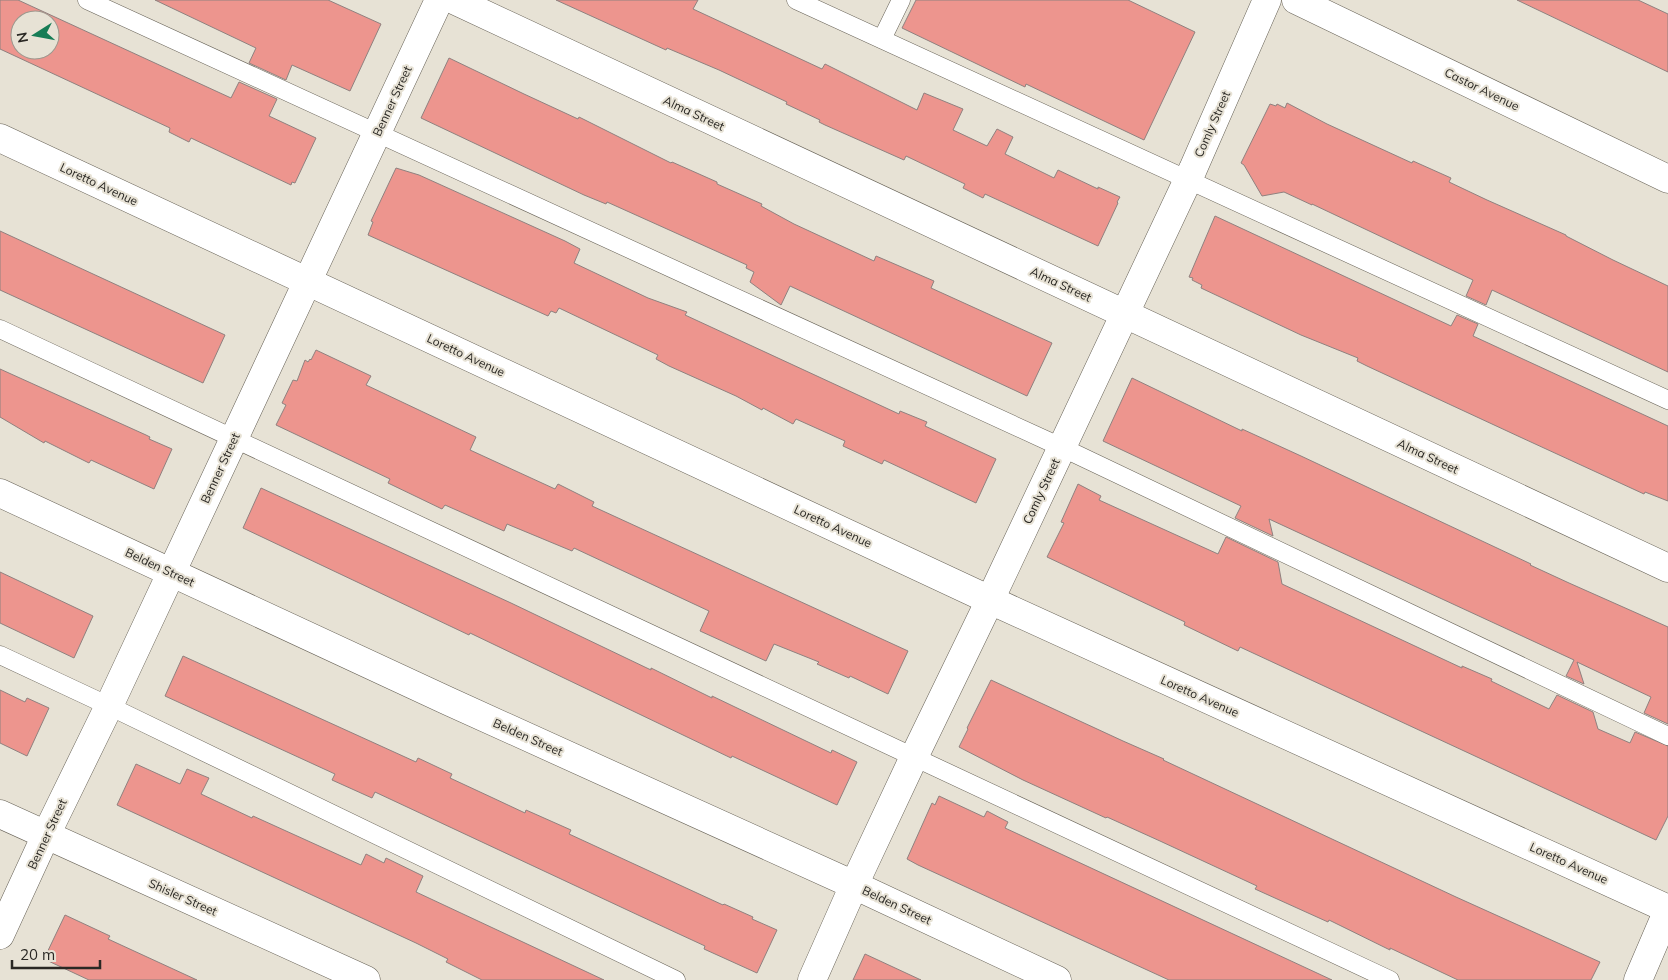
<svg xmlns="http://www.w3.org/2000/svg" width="1668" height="980" font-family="Mulish,sans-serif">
<rect width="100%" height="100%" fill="#e7e2d5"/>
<!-- building -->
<g fill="#ed958e" stroke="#8f817f" fill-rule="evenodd">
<path d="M0 0H18L231 98 239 82 277 99 269 116 316 138 295 183 292 182 291 185 191 138 189 142 169 132 170 128 0 49ZM20 20H50V50H20Z"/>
<path d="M155 0H328L381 24 350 91 292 65 286 80 249 63 256 48Z"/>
<path d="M556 0H698L693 9 822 69 825 64 917 110 924 93 963 109 953 130 987 146 997 129 1013 137 1005 154 1054 178 1058 170 1098 189V187L1120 197 1117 202 1118 203 1098 246 985 194 983 198 963 188 965 184 906 156 904 160 825 125 819 122 820 120 786 104 787 102 719 70 667 48 666 50Z"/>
<path d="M916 0H1128L1195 32 1144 140 1026 84 1025 87 902 28Z"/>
<path d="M1517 0H1638L1668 14V72Z"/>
<path d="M449 58 524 94 578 119 579 117 671 163 672 162 717 182V184L762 204 761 206 794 224 874 261 876 256 934 281 931 288 1052 343 1027 396 790 286 781 305 750 282 754 272 746 268 747 265 607 202 606 204 584 195 421 118Z"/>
<path d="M1287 103 1327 124 1412 163 1413 161 1451 178 1449 182 1487 200 1566 235V236L1613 260 1668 286V372L1492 290 1486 305 1466 296 1473 280 1312 204V205L1284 192 1262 196 1244 165 1241 163 1270 104 1276 106 1277 104 1285 108Z"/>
<path d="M396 168 419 175 565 241 580 249 574 263 648 298 687 312 685 315 899 414 900 411 927 422 925 426 996 459 976 503 884 460 882 464 843 446 845 441 796 419 793 424 763 408 762 410 736 396 669 366 656 359 658 355 559 308 556 313 551 311 548 316 368 235 373 222 371 221Z"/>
<path d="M1215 216 1451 326 1457 315 1478 324 1473 336 1668 426V501L1645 492 1644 494 1520 437 1367 366 1357 361 1358 358 1301 335 1201 288 1202 285 1192 280 1193 278 1189 277Z"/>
<path d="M0 231 225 335 203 383 0 290Z"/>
<path d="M316 350 371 376 366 385 476 437 470 450 555 489 558 484 594 502 592 506 908 651 888 694 850 676 849 678 817 664 819 662 774 644 766 661 700 631 709 611 574 548 572 551 507 524 504 531 445 505 442 509 388 483 390 479 276 425 286 405 282 403 293 380 297 381 305 360 308 362 310 359 311 360Z"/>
<path d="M0 369 146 435 150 437 149 439 172 449 154 489 91 460 89 463 45 441 44 443 0 417Z"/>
<path d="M1132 378 1242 431V429L1301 456 1531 564 1530 565 1569 583 1668 627V724L1644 713 1651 697 1577 662 1584 684 1566 676 1574 660 1269 519 1273 536 1235 518 1241 506 1103 441Z"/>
<path d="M1078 484 1101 496 1099 500 1218 554 1226 537 1278 562 1282 584 1462 668V666L1492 679 1491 681 1549 709 1557 695 1593 712 1598 729 1630 743 1635 732 1668 746V816L1656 840 1240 647 1238 651 1184 625 1185 622 1047 557 1064 523 1061 522Z"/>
<path d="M261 488 511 603 651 670V668L712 698V696L831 753 832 750 857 762 837 805 732 756 731 758 470 633 469 635 243 528Z"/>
<path d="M0 572 93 616 74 658 0 623Z"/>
<path d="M183 656 416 762 418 758 452 774 450 778 493 798 525 813 526 810 571 830 569 834 723 905 724 904 753 917 752 919 777 930 757 973 704 949 705 946 638 915 375 792 372 798 332 780 335 774 165 696Z"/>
<path d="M991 680 1123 741 1164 759 1163 760 1225 789 1456 897 1600 962 1591 980H1458L1390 948V950L1329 920 1328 922 1255 889 1257 886 1160 841 1107 817 1106 818 1023 780 959 747 968 729 967 728Z"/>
<path d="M0 690 25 702 27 698 49 708 27 756 0 743Z"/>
<path d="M136 764 180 784 187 769 209 778 201 794 252 818 253 816 361 865 366 854 384 863 386 858 423 876 416 892 604 980H482L446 962 448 959 416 943 117 805Z"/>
<path d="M939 796 984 817 987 811 1008 822 1005 828 1332 980H1169L918 865 907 859 932 803 935 805Z"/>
<path d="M65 915 110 936 108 939 197 980H89L44 959Z"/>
<path d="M865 954 921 980H853Z"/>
</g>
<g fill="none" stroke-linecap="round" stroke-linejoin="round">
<defs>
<g id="lane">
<path d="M87 0 1061 447 1668 736"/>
<path d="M796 0 1668 400"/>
<path d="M882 39 901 0"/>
<path d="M0 329 1390 980"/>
<path d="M0 655 109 706 676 980"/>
</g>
<g id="street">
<path d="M454 0 1668 568"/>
<path d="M0 138 990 600 1668 909"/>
<path d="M0 493 448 701 854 885 1057 980"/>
<path d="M0 814 366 980"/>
<path d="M0 935 46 835 109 706 439 0"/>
<path d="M812 980 854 885 914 757 990 600 1193 169 1267 0"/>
<path d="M1638 980 1668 910"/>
</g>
<path id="secondary" d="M1296 0 1668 179"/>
</defs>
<!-- lane casing -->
<use href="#lane" stroke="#676257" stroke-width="19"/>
<!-- street casing -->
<use href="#street" stroke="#676257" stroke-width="29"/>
<!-- secondary casing -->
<use href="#secondary" stroke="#676257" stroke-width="29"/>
<!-- lane -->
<use href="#lane" stroke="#fff" stroke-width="18"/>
<!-- street -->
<use href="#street" stroke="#fff" stroke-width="28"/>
<!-- secondary -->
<use href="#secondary" stroke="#fff" stroke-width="28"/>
</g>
<g text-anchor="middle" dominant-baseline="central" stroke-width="4" stroke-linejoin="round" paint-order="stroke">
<!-- street labels -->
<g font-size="12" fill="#2a2824" stroke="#e7e2d5">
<text transform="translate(1482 89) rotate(26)">Castor Avenue</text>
<text transform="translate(392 101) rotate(-65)">Benner Street</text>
<text transform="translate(694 113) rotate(25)">Alma Street</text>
<text transform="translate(1212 124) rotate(-66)">Comly Street</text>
<text transform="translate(99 184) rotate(25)">Loretto Avenue</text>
<text transform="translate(1061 284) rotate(25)">Alma Street</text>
<text transform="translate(466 355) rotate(25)">Loretto Avenue</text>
<text transform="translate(1428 456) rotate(25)">Alma Street</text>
<text transform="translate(220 468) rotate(-65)">Benner Street</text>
<text transform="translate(1041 491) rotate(-65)">Comly Street</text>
<text transform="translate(833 526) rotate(25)">Loretto Avenue</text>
<text transform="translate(160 567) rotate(25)">Belden Street</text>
<text transform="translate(1200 696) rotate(24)">Loretto Avenue</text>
<text transform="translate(528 737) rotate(24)">Belden Street</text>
<text transform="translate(47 834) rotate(-65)">Benner Street</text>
<text transform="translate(1569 863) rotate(24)">Loretto Avenue</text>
<text transform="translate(183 897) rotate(24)">Shisler Street</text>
<text transform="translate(897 905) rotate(25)">Belden Street</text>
</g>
</g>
<!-- north arrow -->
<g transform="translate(35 35) rotate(259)"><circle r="24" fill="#e7e2d5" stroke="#9b988e"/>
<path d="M0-4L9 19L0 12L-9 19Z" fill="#167c55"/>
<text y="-8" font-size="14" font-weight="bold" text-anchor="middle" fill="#2a2824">N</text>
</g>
<!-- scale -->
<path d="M12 960v8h88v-8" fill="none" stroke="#2a2824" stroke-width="2.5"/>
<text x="20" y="960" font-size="15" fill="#2a2824" stroke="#e7e2d5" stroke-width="4" paint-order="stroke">20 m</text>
</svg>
